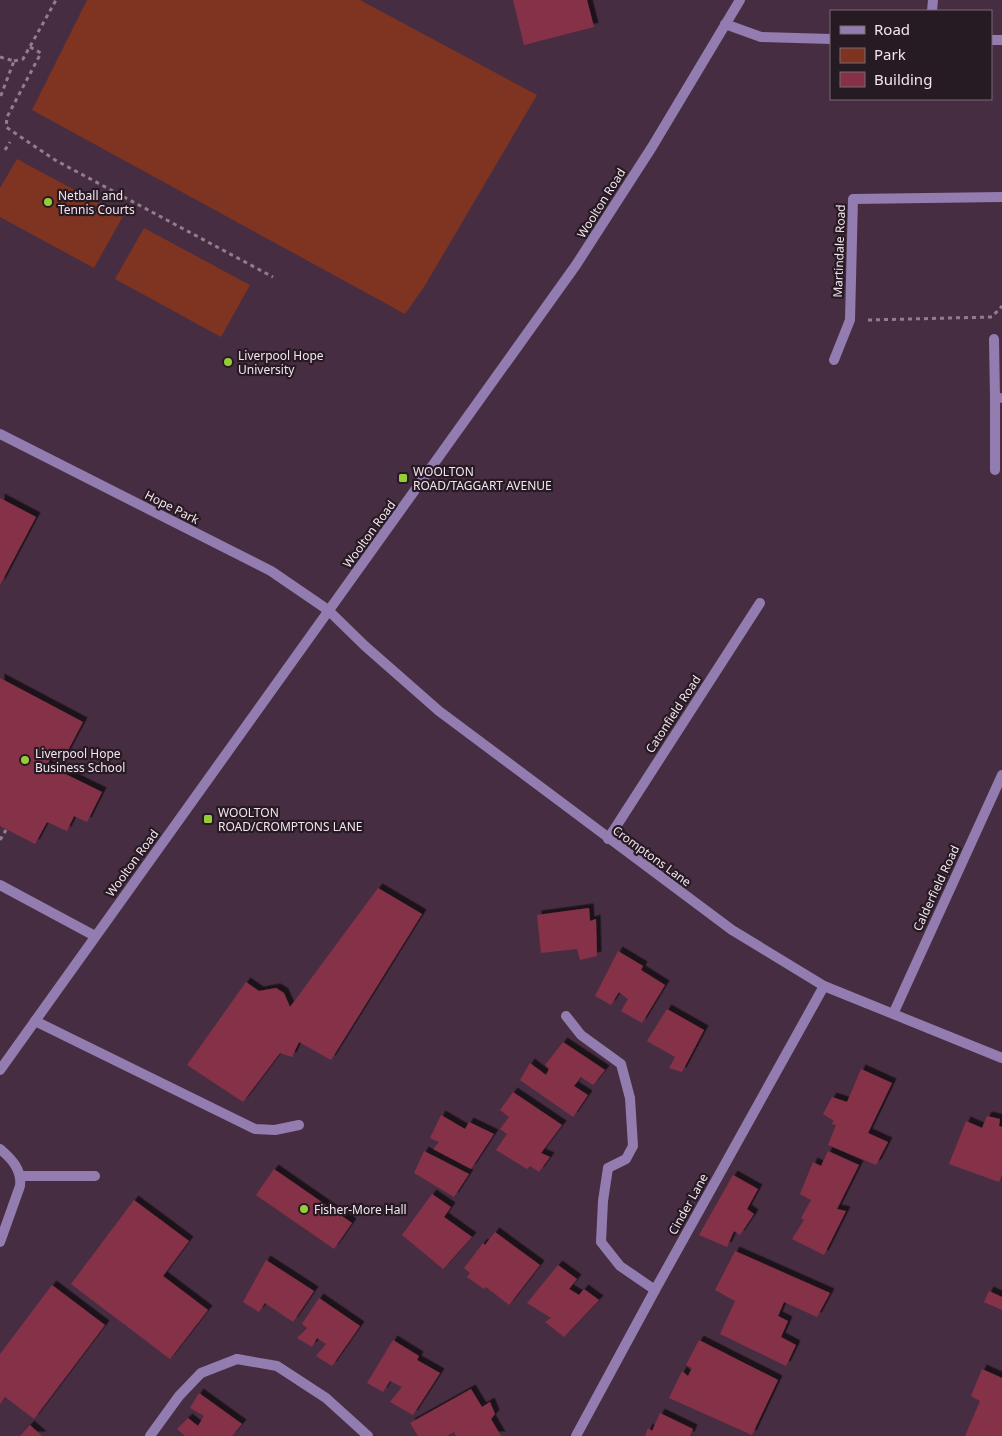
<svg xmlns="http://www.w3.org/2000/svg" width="1002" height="1436" font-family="'Noto Sans',sans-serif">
<defs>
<filter id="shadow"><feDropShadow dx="4.5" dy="-4.5" stdDeviation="0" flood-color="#0009"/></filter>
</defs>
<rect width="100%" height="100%" fill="#472d41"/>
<!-- green -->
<g fill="#7e3420">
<path d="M87 0H360L537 95 424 287 405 314 32 110Z"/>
<path d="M17 159 123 216 94 268 0 217V188Z"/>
<path d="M144 228 250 285 221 337 115 279Z"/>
</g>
<!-- building -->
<g fill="#853249" filter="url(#shadow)">
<path d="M513 0H587L594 27 524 45Z"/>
<path d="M0 498 36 517 0 585Z"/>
<path d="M0 678 83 722 65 756 55 750 47 765 102 792 87 822 74 816 67 831 47 822 35 844 0 826Z"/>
<path d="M378 888 422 914 331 1060 299 1042 292 1057 280 1053 243 1102 187 1065 246 982 259 991 276 988 284 993 290 1007Z"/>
<path d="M589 908 590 921 596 919 597 956 580 960 577 949 541 953 537 915Z"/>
<path d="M618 951 643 966 641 970 665 985 642 1023 621 1011 628 999 619 992 611 1005 595 996Z"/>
<path d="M667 1009 704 1030 682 1072 669 1068 675 1057 647 1041Z"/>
<path d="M563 1042 605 1070 593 1085 581 1077 574 1086 588 1095 573 1117 520 1080 530 1063 546 1075 549 1069 545 1065Z"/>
<path d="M861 1069 892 1083 868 1133 888 1142 876 1165 828 1145 836 1125 831 1124 834 1121 823 1114 832 1097 847 1102Z"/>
<path d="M513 1092 562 1125 541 1153 550 1157 539 1172 530 1166 527 1169 496 1150 507 1134 500 1129 509 1117 500 1110Z"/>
<path d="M441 1115 465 1129 469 1122 494 1134 471 1169 433 1149 439 1142 430 1138Z"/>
<path d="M987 1116 1000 1119 999 1126 1002 1127V1175L999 1182 949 1164 966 1121 982 1128Z"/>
<path d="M424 1151 469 1174 454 1197 414 1173Z"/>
<path d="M828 1151 859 1165 837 1209 846 1211 824 1255 792 1239 804 1220 801 1218 811 1200 800 1194 813 1162 821 1166Z"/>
<path d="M274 1169 352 1223 334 1249 256 1195Z"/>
<path d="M733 1175 758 1189 747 1209 754 1214 740 1235 734 1231 727 1247 699 1235Z"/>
<path d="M432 1194 451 1207 444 1217 472 1237 443 1269 402 1235Z"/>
<path d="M134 1200 189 1241 163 1276 208 1310 170 1359 71 1284Z"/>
<path d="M495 1232 540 1265 509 1305 486 1287 484 1289 467 1277 470 1273 464 1268 483 1243 485 1245Z"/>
<path d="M735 1251 830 1293 817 1317 784 1302 778 1316 788 1321 781 1337 796 1345 786 1366 720 1334 735 1301 715 1290Z"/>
<path d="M266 1260 314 1291 293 1322 265 1303 259 1312 243 1302Z"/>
<path d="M558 1265 577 1279 569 1289 579 1295 584 1289 599 1300 564 1337 545 1322 551 1318 527 1303Z"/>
<path d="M52 1285 105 1325 34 1419 5 1397 0 1404V1354Z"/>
<path d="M989 1291 1002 1297V1310L984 1302Z"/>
<path d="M319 1298 360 1326 332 1366 316 1356 326 1344 317 1338 312 1347 297 1338 307 1328 302 1324Z"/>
<path d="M393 1340 419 1356 417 1360 440 1373 413 1415 390 1402 402 1387 390 1381 383 1392 367 1383Z"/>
<path d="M699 1340 778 1380 752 1435 669 1398 682 1371 688 1376 692 1368 686 1365Z"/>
<path d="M982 1369 1002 1378V1436H965L980 1401 971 1396Z"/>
<path d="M471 1389 482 1407 490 1402 495 1414 491 1419 501 1436H456L454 1432 447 1436H418L410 1423Z"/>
<path d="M199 1393 242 1424 232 1436H185L177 1429 188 1418 198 1426 204 1416 190 1408Z"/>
<path d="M660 1413 693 1429 690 1436H645L648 1428 652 1431Z"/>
<path d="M30 1425 42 1436H20Z"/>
</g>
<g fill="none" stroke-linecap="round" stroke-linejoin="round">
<!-- path -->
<g stroke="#937d8d" stroke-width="3" stroke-dasharray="4 4" stroke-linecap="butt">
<path d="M30 47 41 53 7 117 6 127 55 160 273 277"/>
<path d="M0 57 14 61 0 98"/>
<path d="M14 61 23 59 56 0"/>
<path d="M5 150 10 142"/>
<path d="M868 320 992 317 1002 306"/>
<path d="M0 840 6 830"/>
</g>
<!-- service -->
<g stroke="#937caf" stroke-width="10">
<path d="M0 885 95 936"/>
<path d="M566 1016 581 1035 621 1064 630 1098 633 1146 626 1159 608 1168"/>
<path d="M35 1021 255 1129 275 1130 299 1125"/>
<path d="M0 1149C12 1159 22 1170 20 1186L0 1242"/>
<path d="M21 1176H95"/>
<path d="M150 1436 179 1396 201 1373 237 1359"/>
</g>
<!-- minor -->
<g stroke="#937caf" stroke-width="10">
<path d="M932 11 933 0"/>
<path d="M725 24 761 37 831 39"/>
<path d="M991 40H1002"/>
<path d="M994 339 995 398H1000"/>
<path d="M834 360 850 320 853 199 1002 197"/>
<path d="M995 470V398"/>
<path d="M328 610 365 646 439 711 732 930 824 986 1002 1058"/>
<path d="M608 839 760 603"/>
<path d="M894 1012 1002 775"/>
<path d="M608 1168 603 1201 601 1242 620 1266 655 1290"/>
<path d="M237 1359 277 1366 326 1398 368 1436"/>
<path d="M576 1436 655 1290 824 986"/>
</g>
<!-- tertiary -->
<g stroke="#937caf" stroke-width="10">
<path d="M0 434 271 571 328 610"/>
<path d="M0 1070 576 265 652 147 740 0"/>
</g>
</g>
<!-- markers -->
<g fill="#97cc39" stroke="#261a23" stroke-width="2">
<circle cx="48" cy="202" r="5"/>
<circle cx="228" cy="362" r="5"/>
<rect x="398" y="473" width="10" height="10" rx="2.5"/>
<circle cx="25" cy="760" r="5"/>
<rect x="203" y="814" width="10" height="10" rx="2.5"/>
<circle cx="304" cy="1209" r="5"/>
</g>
<g text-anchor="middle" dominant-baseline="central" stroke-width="4.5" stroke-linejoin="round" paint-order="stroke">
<!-- poi labels -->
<g font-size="12" fill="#f5e4f0" stroke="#261a23" text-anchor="start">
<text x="58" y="195">Netball and<tspan x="58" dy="14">Tennis Courts</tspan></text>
<text x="238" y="355">Liverpool Hope<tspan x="238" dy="14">University</tspan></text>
<text x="413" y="471">WOOLTON<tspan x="413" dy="14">ROAD/TAGGART AVENUE</tspan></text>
<text x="35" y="753">Liverpool Hope<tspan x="35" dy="14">Business School</tspan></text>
<text x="218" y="812">WOOLTON<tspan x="218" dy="14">ROAD/CROMPTONS LANE</tspan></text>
<text x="314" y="1209">Fisher-More Hall</text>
</g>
<!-- street labels -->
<g font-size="12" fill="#f5e4f0" stroke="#261a23">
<text transform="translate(601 203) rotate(-58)">Woolton Road</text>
<text transform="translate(839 251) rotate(-88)">Martindale Road</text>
<text transform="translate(172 507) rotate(27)">Hope Park</text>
<text transform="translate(369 534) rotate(-54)">Woolton Road</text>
<text transform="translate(673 714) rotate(-57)">Catonfield Road</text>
<text transform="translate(652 856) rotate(36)">Cromptons Lane</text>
<text transform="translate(132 863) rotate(-54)">Woolton Road</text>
<text transform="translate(936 888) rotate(-65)">Calderfield Road</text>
<text transform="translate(688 1204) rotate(-61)">Cinder Lane</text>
</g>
</g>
<!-- legend -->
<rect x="830" y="10" width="162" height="90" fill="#261a23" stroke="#796b75"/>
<rect x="840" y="26" width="25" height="8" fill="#937caf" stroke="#796b75"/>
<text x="874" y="35" font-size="15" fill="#f5e4f0">Road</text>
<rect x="840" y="48" width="25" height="15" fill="#7e3420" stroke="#796b75"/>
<text x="874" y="60" font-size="15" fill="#f5e4f0">Park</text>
<rect x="840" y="72" width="25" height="15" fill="#853249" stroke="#796b75"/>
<text x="874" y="85" font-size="15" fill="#f5e4f0">Building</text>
</svg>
